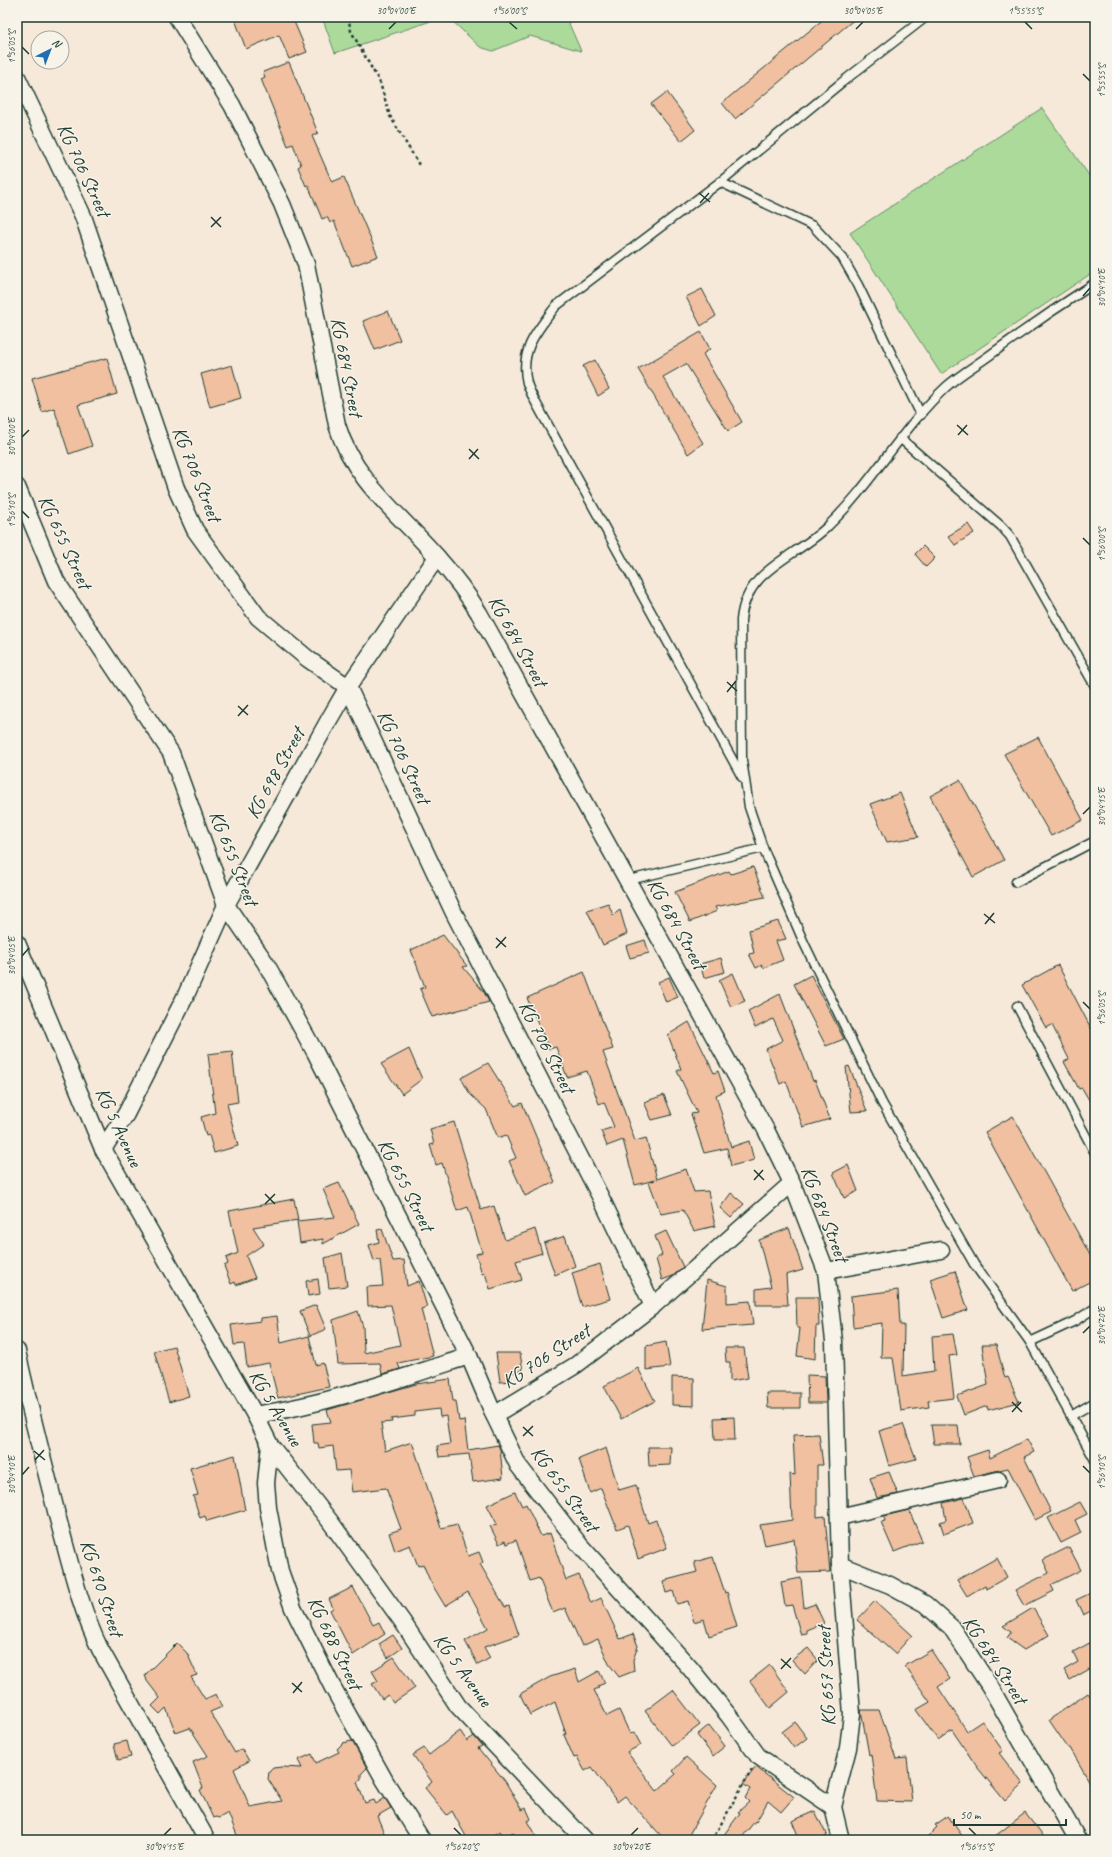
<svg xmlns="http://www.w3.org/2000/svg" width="1112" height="1857" font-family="Caveat,sans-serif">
<rect width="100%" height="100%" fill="#f6e9da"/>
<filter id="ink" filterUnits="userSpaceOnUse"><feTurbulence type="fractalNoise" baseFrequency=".025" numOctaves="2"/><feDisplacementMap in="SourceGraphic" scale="8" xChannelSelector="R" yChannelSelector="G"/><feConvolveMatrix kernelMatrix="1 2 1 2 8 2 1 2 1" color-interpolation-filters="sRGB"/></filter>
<g filter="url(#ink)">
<!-- green -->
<g fill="#abda9a" stroke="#658c67">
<path d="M322 17H443L335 53Z"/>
<path d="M448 17H566L581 51 530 36 493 51 480 47Z"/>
<path d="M1042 108 1095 184V271L941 374 850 233Z"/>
</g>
<!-- building -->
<g fill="#f0c0a0" stroke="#1f3d34">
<path d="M234 17H292L307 52 289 59 279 35 246 49Z"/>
<path d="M826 17H857L735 119 722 103Z"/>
<path d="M289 62 318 133 312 136 332 182 344 177 378 256 352 266 334 221 330 223 327 217 322 219 308 185 306 186 298 167 301 165 293 144 288 146 261 79 265 77 263 72Z"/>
<path d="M667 92 695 130 681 141 651 104Z"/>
<path d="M702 289 716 316 701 326 686 297Z"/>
<path d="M388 311 400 340 375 350 363 321Z"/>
<path d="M701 332 710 349 703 354 742 422 728 431 686 364 663 377 703 443 688 454 638 369Z"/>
<path d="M107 358 117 394 78 405 92 446 69 454 54 408 42 412 32 378Z"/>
<path d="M595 360 609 389 598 396 583 366Z"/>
<path d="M232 365 241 398 210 407 201 374Z"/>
<path d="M968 524 974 533 955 545 948 536Z"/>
<path d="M923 546 935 558 926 567 915 554Z"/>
<path d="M1038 737 1083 820 1051 836 1004 754Z"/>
<path d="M960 780 1004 860 973 877 930 796Z"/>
<path d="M900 793 918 837 887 842 870 804Z"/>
<path d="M753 867 765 897 715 907 717 911 690 922 675 892 729 871 731 874Z"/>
<path d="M608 903 613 915 620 910 627 934 603 945 587 910Z"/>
<path d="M778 921 786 939 776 941 783 960 763 968 762 965 756 968 749 954 754 953 749 930Z"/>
<path d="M443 935 467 966 463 967 484 992 489 1002 432 1017 420 989 425 987 411 950Z"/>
<path d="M645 940 649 953 630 958 626 946Z"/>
<path d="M721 958 725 972 704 978 700 964Z"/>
<path d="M1058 965 1095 1036V1110L1082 1088 1079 1089 1064 1062 1069 1059 1052 1025 1046 1028 1022 985Z"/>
<path d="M584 972 613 1049 603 1052 635 1141 646 1138 657 1179 686 1169 694 1192 708 1191 715 1226 694 1231 683 1210 661 1214 649 1182 655 1180 635 1185 623 1140 607 1146 601 1131 614 1127 604 1102 599 1104 587 1071 567 1077 556 1047 549 1049 527 998Z"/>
<path d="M733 973 745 1001 731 1007 719 980Z"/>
<path d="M811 975 844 1039 826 1046 794 984Z"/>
<path d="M669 977 678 997 666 1002 658 982Z"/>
<path d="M780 994 813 1081 815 1080 830 1119 803 1127 786 1081 780 1084 766 1049 783 1040 773 1019 755 1028 748 1011Z"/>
<path d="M689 1022 714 1073 718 1071 725 1091 716 1095 731 1147 749 1141 754 1160 731 1166 727 1148 704 1153 691 1114 697 1113 677 1071 681 1069 668 1035Z"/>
<path d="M409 1049 422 1079 402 1094 381 1064Z"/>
<path d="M232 1051 238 1102 227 1104 238 1146 214 1153 209 1135 206 1136 201 1117 215 1113 208 1054Z"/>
<path d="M488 1063 515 1106 522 1103 555 1182 525 1196 509 1161 516 1158 506 1135 498 1138 486 1109 470 1094 461 1078Z"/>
<path d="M849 1066 867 1111 851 1112 846 1067Z"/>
<path d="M664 1095 672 1115 652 1120 644 1102Z"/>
<path d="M1013 1116 1095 1264V1279L1072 1291 985 1132Z"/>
<path d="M454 1122 481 1210 494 1206 505 1240 535 1229 542 1253 516 1261 522 1280 490 1289 485 1273 482 1274 476 1254 482 1252 468 1207 457 1211 442 1163 436 1165 430 1145 434 1144 430 1129Z"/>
<path d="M848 1165 858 1191 844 1198 833 1173Z"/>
<path d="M339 1183 359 1224 323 1244V1239L300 1243 297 1221 335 1217 323 1189Z"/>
<path d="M731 1193 744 1204 731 1218 720 1208Z"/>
<path d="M294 1199 298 1220 253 1227 264 1244 246 1256 255 1278 236 1285 235 1282 231 1284 224 1266 228 1264 226 1258 238 1253 229 1211Z"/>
<path d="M789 1228 803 1270 786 1275 788 1305H756V1289L771 1287 759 1240Z"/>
<path d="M382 1229 393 1261 404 1260 407 1286 419 1281 427 1307 421 1309 433 1356 398 1363 400 1369 382 1374 380 1363 338 1364 333 1320 358 1311 363 1327 364 1353 400 1345 391 1305 368 1306 367 1287 383 1286 380 1260 374 1261 369 1245 379 1242 377 1230Z"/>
<path d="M666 1231 683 1267 673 1276 662 1280 656 1259 662 1255 655 1236Z"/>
<path d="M565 1236 575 1266 555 1275 544 1243Z"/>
<path d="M342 1253 347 1286 329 1288 325 1258Z"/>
<path d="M600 1264 610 1299 582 1307 572 1273Z"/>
<path d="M955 1271 968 1310 943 1318 930 1279Z"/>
<path d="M318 1279 320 1294 308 1296 306 1281Z"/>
<path d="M707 1280 727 1286V1303L750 1301 753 1325 702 1329Z"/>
<path d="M898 1290 900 1325H904L903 1376 934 1371 932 1336 953 1334 957 1355 949 1356 954 1398 928 1401 929 1407 901 1411 893 1358H881L882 1323 853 1327 851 1296Z"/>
<path d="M796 1297H818L819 1326H816L815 1359 797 1356 800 1328H797Z"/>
<path d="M316 1305 326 1329 310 1336 300 1311Z"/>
<path d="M277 1316 281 1343 309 1336 316 1365 323 1363 329 1387 278 1398 269 1363 247 1367 244 1344 234 1345 231 1325 261 1321V1318Z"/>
<path d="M666 1342 670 1367 646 1370V1346Z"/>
<path d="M982 1345H996L1005 1378 1008 1377 1019 1402 988 1410 987 1406 964 1415 957 1396 988 1385Z"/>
<path d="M174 1346 189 1396 169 1402 154 1351Z"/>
<path d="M725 1348H744L748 1378 730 1381V1362H726Z"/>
<path d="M496 1353H520L523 1371 511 1373V1381L500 1382Z"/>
<path d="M638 1368 655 1401 621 1419 604 1386Z"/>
<path d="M807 1375 825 1376 826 1403H808Z"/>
<path d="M672 1377 694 1378V1406L672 1405Z"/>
<path d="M450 1379 453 1401H456L459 1421 464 1420 468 1450 498 1445 500 1449 503 1478 473 1482 469 1454 439 1457 437 1446 450 1444 446 1416 440 1417 439 1409 415 1412V1416L391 1419 392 1422 381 1423 385 1451 412 1442 441 1528 457 1524 468 1556 479 1552 483 1562 480 1564 505 1607 509 1606 519 1635 484 1647 490 1658 478 1665 465 1641 488 1628 468 1592 445 1606 430 1581 423 1564 418 1566 410 1545 395 1551 389 1533 401 1529 386 1488 352 1492 349 1470 336 1471 333 1446 319 1448 318 1443H314L312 1424 331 1422 327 1410 416 1384Z"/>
<path d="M767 1393H800V1408H768Z"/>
<path d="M734 1417 735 1440H715L714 1418Z"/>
<path d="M903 1424 916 1459 889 1466 879 1431Z"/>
<path d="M931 1425H958L960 1444H934Z"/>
<path d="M819 1434 823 1465H817V1517L825 1516 830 1572 798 1573 794 1539 765 1545 760 1525 792 1520 790 1474 795 1475 793 1435Z"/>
<path d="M1027 1439 1034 1452 1024 1457 1051 1512 1035 1520 1008 1468 974 1476 967 1457 988 1450 990 1458Z"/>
<path d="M648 1447H671L670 1465 649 1466Z"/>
<path d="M606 1448 619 1490 636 1485 648 1523 656 1520 667 1548 638 1559 628 1525 617 1529 601 1488 590 1493 579 1459Z"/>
<path d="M235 1455 245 1510 207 1521 205 1516 200 1518 193 1496 198 1495 190 1468Z"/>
<path d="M889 1472 898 1494 877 1498 870 1478Z"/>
<path d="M515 1492 522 1506 526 1504 541 1536 550 1533 566 1580 579 1575 591 1603 601 1598 620 1639 633 1634 638 1646 633 1660 634 1671 619 1677 609 1664 598 1639 582 1646 565 1608 553 1613 539 1578 530 1581 516 1540 506 1544 505 1541 499 1544 490 1526 497 1524 487 1505Z"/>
<path d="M964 1498 973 1523 944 1534 940 1522 946 1520 943 1503Z"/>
<path d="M1080 1502 1087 1514 1075 1520 1081 1533 1061 1543 1048 1518Z"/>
<path d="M909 1510 922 1541 894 1552 881 1522 885 1521 884 1516Z"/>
<path d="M1069 1547 1081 1570 1051 1585 1054 1591 1024 1606 1015 1590 1049 1573 1043 1560Z"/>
<path d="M713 1557 725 1593 727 1592 737 1627 709 1636 704 1619 694 1622 688 1601 677 1604 673 1591 666 1593 663 1581 697 1572 694 1562Z"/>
<path d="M997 1558 1007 1577 986 1589 985 1585 967 1596 957 1580Z"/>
<path d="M801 1578 804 1608 815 1604 824 1623 807 1630V1634L801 1635 792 1605 785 1606 781 1582Z"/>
<path d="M353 1587 373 1625 379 1622 385 1634 353 1655 330 1610 333 1608 329 1599Z"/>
<path d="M1095 1591V1609L1083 1615 1076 1600Z"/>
<path d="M875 1601 912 1635 895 1654 857 1620Z"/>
<path d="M1033 1608 1049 1635 1024 1650 1007 1638 1011 1632 1003 1626Z"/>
<path d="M393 1635 402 1648 388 1658 379 1644Z"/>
<path d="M1095 1640V1666L1070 1680 1064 1670 1078 1662 1073 1652Z"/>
<path d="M177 1643 187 1653 197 1675 191 1677 205 1699 216 1694 222 1707 210 1712 235 1753 242 1749 249 1761 234 1769 250 1807 282 1801 268 1779 269 1772 273 1768 282 1767 302 1768 298 1760 312 1754 316 1763 339 1752 337 1749 343 1743 352 1741 367 1768 361 1774V1779L357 1782 365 1803 374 1800 376 1804 385 1798 391 1808 377 1816 387 1840H239L228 1813 219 1818 216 1817 213 1818 200 1790 203 1788 193 1762 208 1756 190 1728 176 1733 166 1708 160 1714 152 1706 160 1698 147 1681 145 1675Z"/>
<path d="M808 1648 818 1660 805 1674 792 1660Z"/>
<path d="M931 1650 950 1679 938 1687 967 1731 982 1721 1003 1751 999 1753 1023 1784 1005 1801 977 1767 952 1730 938 1740 916 1710 930 1702 905 1666Z"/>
<path d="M394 1657 415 1688 393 1703 388 1695 382 1699 372 1684 378 1681 372 1671Z"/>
<path d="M770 1665 789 1692 770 1708 750 1681Z"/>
<path d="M575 1669 579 1682 599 1671 605 1683 598 1686 599 1688 594 1690 607 1716 619 1710 630 1734 634 1732 641 1745 627 1752 657 1791 676 1774 673 1771 686 1757 717 1785 686 1840H665L625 1796 617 1802 592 1767 585 1771 577 1757 574 1758 564 1735 566 1734 555 1702 530 1715 520 1694 550 1677Z"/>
<path d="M673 1690 700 1725 672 1746 645 1711Z"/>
<path d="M1088 1693 1095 1703V1791L1070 1748H1068L1049 1720Z"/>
<path d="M861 1710H879L896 1759 907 1758 912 1802 877 1801 871 1754 869 1755Z"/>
<path d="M795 1722 807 1738 794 1748 782 1732Z"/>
<path d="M709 1725 725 1746 713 1756 697 1735Z"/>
<path d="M460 1731 467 1741 474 1736 482 1746 478 1748 505 1781 522 1810 526 1808 531 1819 527 1821 538 1840H518L513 1832 504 1837 500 1831 485 1840H468L452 1811 447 1815 425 1788 432 1782 413 1755 424 1748 429 1755Z"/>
<path d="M127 1741 131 1757 118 1760 114 1744Z"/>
<path d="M756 1767 794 1797 781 1812 768 1801 756 1822 755 1821 740 1840H720L740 1813 738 1812 749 1802 745 1798 750 1789 743 1784Z"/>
<path d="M815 1811 827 1836 819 1840H800L792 1821Z"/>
<path d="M1025 1813 1046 1840H990Z"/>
<path d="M948 1816 965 1840H924L937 1827 935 1825Z"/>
</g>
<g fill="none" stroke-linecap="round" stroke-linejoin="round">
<defs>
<g id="service">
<path d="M720 182 813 226 842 257 858 285 921 415"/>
<path d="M1095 283C1059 306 1024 330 990 355 975 366 959 375 946 387 901 429 872 484 828 526 796 558 746 568 741 620L742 760 749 807 763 848 804 943 882 1103 974 1264 1030 1342 1095 1460"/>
<path d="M900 438 1001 526 1010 536 1095 686"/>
<path d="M742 777 536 403C533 397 529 390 527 383 519 350 537 331 556 306L720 182 841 83 926 17"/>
<path d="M629 880 763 848"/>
<path d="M1016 882 1095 841"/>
<path d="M1017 1006 1095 1153"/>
<path d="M1030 1342 1075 1321 1095 1308"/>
<path d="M1071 1416 1095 1402"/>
</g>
<g id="minor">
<path d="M177 17 232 105 282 204 306 264 337 425C354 482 400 514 437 557 452 574 467 593 479 613L766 1130 792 1183 826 1271 834 1341 840 1565 890 1585 925 1604 951 1627 989 1685 1078 1840"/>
<path d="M17 77 83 216 176 488 195 530 258 617 308 659 348 687 454 913 601 1198 653 1306 576 1365 494 1415"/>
<path d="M17 487 56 581 171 753 226 905 265 962 315 1052 469 1356 494 1415 518 1465 579 1544 690 1668 729 1716 758 1756 833 1807 841 1840"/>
<path d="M17 943 103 1149 255 1415 270 1445 329 1520 402 1621 458 1706 585 1840"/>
<path d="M103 1149 126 1114 186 995 226 905 330 718 348 687 437 557"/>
<path d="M826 1271 941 1250"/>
<path d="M653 1306 792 1183"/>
<path d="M17 1351C29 1407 44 1463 58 1519 70 1562 80 1608 100 1649L207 1840"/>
<path d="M255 1415C328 1404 399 1379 469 1356"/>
<path d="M270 1445 266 1483 268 1508 280 1571 293 1608 332 1686 385 1781 422 1840"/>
<path d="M839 1517 998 1480"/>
<path d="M833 1807 848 1748 852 1714 840 1565"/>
</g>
</defs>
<!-- service casing -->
<use href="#service" stroke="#1f3d34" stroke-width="11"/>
<!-- minor casing -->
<use href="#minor" stroke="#1f3d34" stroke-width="19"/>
<!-- path -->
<g stroke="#1f3d34" stroke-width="2.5" stroke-dasharray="3 3" stroke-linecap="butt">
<path d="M348 17 351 31 380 83 390 116 419 165"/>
<path d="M712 1840 752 1769"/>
</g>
<!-- service -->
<use href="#service" stroke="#f7f3e8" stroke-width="8"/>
<!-- minor -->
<use href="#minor" stroke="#f7f3e8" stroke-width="16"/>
</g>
</g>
<!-- ticks -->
<path fill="none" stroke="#1f3d34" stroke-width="1.5" d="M509 22 517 29M1025 22 1032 29M389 29 396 22M856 29 863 22M22 47 29 54M1083 74 1090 81M699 193 710 202M700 203 709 193M211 217 221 227M211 227 221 217M1083 296 1090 288M957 425 968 435M958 435 967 425M22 437 29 430M469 449 479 459M469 459 478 449M22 511 29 518M1083 538 1090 545M727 682 737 691M727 692 736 681M238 706 248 715M238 716 248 705M1083 814 1090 807M984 914 995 923M985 924 994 913M496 938 506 947M496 948 506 937M22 956 29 948M1083 1002 1090 1009M754 1170 764 1180M754 1180 763 1170M265 1194 275 1204M265 1204 275 1194M1083 1333 1090 1326M1012 1402 1022 1412M1012 1412 1021 1402M523 1427 533 1436M523 1436 533 1426M34 1451 45 1460M35 1460 44 1450M1083 1466 1090 1473M22 1475 29 1467M781 1659 791 1668M781 1669 791 1658M292 1683 302 1692M293 1693 302 1682M454 1828 461 1835M969 1828 976 1835M164 1835 171 1828M631 1835 638 1828"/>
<g text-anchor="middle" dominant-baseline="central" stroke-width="3" stroke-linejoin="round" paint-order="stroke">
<!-- street labels -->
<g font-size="20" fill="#1f3d34" stroke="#f7f3e8">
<text transform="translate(84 170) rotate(65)">KG 706 Street</text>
<text transform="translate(347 367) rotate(79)">KG 684 Street</text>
<text transform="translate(197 474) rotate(68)">KG 706 Street</text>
<text transform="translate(65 542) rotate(65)">KG 655 Street</text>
<text transform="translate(518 641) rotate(61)">KG 684 Street</text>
<text transform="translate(404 757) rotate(65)">KG 706 Street</text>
<text transform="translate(275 773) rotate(-61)">KG 698 Street</text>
<text transform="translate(234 858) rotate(68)">KG 655 Street</text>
<text transform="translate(677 924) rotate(61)">KG 684 Street</text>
<text transform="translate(547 1047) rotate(63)">KG 706 Street</text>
<text transform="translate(119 1127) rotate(65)">KG 5 Avenue</text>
<text transform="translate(406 1185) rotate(63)">KG 655 Street</text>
<text transform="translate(825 1214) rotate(69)">KG 684 Street</text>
<text transform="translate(546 1356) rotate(-33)">KG 706 Street</text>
<text transform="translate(276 1408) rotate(59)">KG 5 Avenue</text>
<text transform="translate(565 1489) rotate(54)">KG 655 Street</text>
<text transform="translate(102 1588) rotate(72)">KG 690 Street</text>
<text transform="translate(335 1643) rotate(64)">KG 688 Street</text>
<text transform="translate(995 1660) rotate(57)">KG 684 Street</text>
<text transform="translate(463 1670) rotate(54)">KG 5 Avenue</text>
<text transform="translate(826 1676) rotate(-93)">KG 657 Street</text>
</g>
</g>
<!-- margin -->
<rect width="1112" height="1857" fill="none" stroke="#f7f3e8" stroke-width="44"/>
<!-- north arrow -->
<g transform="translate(50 50) rotate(42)"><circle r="19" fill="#f7f3e8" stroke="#a1aaa0"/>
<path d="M0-3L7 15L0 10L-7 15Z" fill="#1f6fb2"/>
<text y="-6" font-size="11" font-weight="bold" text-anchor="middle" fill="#1f3d34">N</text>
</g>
<!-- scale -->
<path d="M954 1819v6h112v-6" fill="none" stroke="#1f3d34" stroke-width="2"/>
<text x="960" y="1819" font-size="12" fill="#1f3d34" stroke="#f7f3e8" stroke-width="3" paint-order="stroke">50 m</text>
<rect x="22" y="22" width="1068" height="1813" fill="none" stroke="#1f3d34" stroke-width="1.5"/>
<g font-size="10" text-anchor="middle" fill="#1f3d34">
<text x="396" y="14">30°04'00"E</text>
<text x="509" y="14">1°56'00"S</text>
<text x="863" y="14">30°04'05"E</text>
<text x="1025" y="14">1°55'55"S</text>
<text transform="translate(11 47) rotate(-90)" y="4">1°56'05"S</text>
<text transform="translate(1101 81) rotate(-90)" y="4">1°55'55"S</text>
<text transform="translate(1101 288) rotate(-90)" y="4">30°04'10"E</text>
<text transform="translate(11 437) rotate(-90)" y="4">30°04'00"E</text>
<text transform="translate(11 511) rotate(-90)" y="4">1°56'10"S</text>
<text transform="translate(1101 545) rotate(-90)" y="4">1°56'00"S</text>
<text transform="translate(1101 807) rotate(-90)" y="4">30°04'15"E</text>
<text transform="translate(11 956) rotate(-90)" y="4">30°04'05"E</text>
<text transform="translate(1101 1009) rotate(-90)" y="4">1°56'05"S</text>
<text transform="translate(1101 1326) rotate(-90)" y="4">30°04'20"E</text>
<text transform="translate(1101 1473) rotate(-90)" y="4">1°56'10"S</text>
<text transform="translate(11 1475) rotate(-90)" y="4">30°04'10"E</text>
<text x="164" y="1850">30°04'15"E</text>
<text x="461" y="1850">1°56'20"S</text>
<text x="631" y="1850">30°04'20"E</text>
<text x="976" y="1850">1°56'15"S</text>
</g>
</svg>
